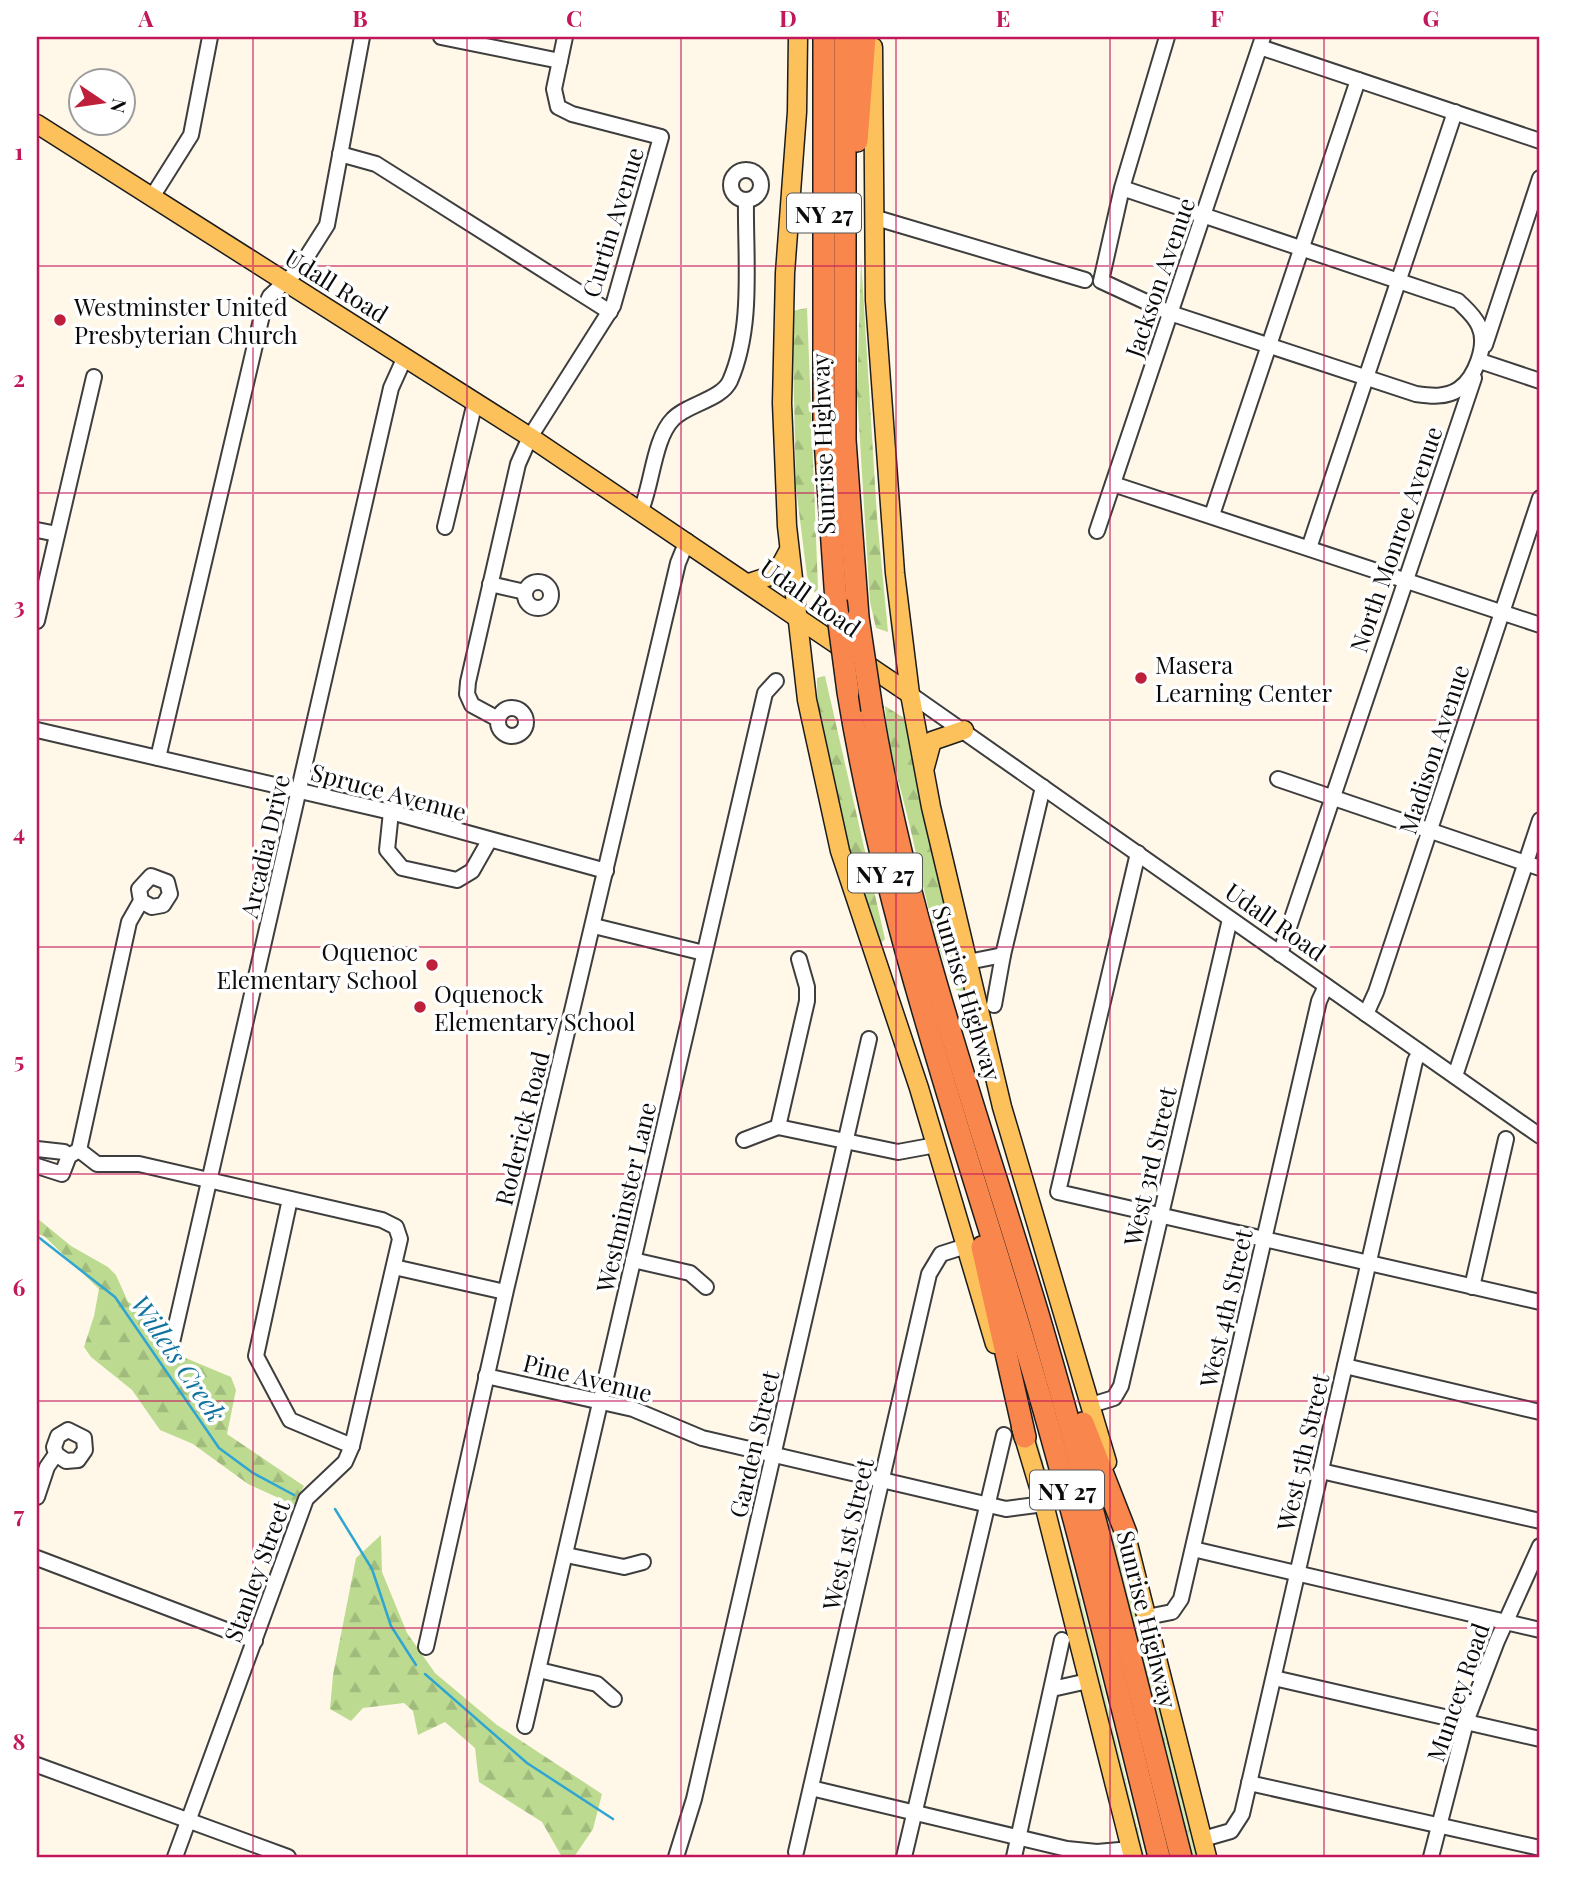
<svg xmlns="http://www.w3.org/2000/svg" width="1577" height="1894" font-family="'Playfair Display',serif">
<defs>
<pattern id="grass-tufts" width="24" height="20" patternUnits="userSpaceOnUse" patternTransform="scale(1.75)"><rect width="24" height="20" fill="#d6eab2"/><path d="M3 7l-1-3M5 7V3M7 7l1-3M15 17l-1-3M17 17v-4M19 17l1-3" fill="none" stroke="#b6c798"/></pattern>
<pattern id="forest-firs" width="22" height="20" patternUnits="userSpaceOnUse" patternTransform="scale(1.75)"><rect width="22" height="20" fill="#bcdb91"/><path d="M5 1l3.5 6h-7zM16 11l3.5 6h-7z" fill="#a0bb7c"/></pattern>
</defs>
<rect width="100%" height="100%" fill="#fff8e9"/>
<!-- grass -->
<g fill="url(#grass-tufts)">
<path d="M1015 1359 1088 1626 1145 1857H1138L1019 1400Z"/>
<path d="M1098 1483 1122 1546 1199 1857H1193Z"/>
</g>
<!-- forest -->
<g fill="url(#forest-firs)">
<path d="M861 258 877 517 888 632 876 628 870 602 857 393Z"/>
<path d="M807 308 818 588 816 595 807 576 796 488 792 311Z"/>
<path d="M825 676 885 939 880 944C849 859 816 770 817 678Z"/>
<path d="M885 706 909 721 964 981 963 1000C937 965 921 872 910 827 901 788 887 746 885 706Z"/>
<path d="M37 1218 71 1246 108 1267 116 1275 128 1302 162 1320 165 1325 164 1349 231 1377 236 1390 227 1434 304 1486 294 1505 248 1484 193 1444 160 1430 132 1390 91 1357 84 1347 94 1316 99 1289 44 1236 37 1234Z"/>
<path d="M381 1535 382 1572 407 1633 435 1673 497 1725 602 1794 593 1829 574 1857H562L542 1822 479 1782 475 1748 445 1722 418 1735 413 1711 404 1703 363 1708 351 1721 330 1709 333 1675 356 1558Z"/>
</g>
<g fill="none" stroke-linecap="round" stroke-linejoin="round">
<!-- stream -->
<g stroke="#31a5d1" stroke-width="2.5">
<path d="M37 1236 115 1297 219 1448 253 1473 294 1495"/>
<path d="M335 1509 372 1569 391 1626 416 1665"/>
<path d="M425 1674 527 1763 613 1819"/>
</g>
<defs>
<g id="minor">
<path d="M441 37 560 61"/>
<path d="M1260 47 1540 141"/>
<path d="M340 154 376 164 610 312"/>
<circle cx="746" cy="185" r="15"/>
<path d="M1122 188 1458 301C1466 309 1474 315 1479 326 1488 345 1475 378 1459 389 1446 398 1430 396 1416 394L1170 313 1101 281 1122 188 1167 37"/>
<path d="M152 197 191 135 210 37"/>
<path d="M873 217 1085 280"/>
<path d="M1485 345 1540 178"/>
<path d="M1480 361 1540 381"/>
<path d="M1113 484 1540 625"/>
<path d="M641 510C652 485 654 438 673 419 687 404 721 400 730 381 754 326 745 258 746 200"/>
<path d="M1212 515 1358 80"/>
<path d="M445 527 475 402"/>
<path d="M37 530 57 534"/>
<path d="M1097 531 1263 37"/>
<path d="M1309 548 1455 112"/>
<circle cx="538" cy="595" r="13"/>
<path d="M490 584 525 592"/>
<path d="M37 621 94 377"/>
<path d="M910 694 1540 1136"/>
<circle cx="512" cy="722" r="14"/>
<path d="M498 719 472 705 467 694 468 682 518 464 530 437 613 306 661 137 572 114 558 107 554 89 565 37"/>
<path d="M37 730 391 812 606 871"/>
<path d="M158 758 263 311 270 296 299 269 327 225 362 37"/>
<path d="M1278 779 1540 868"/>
<path d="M391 812 387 850 402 868 457 880 472 871 489 841"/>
<path d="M1138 853 1058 1192 1540 1302"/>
<path d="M594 926 704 953"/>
<path d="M1280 954 1474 378"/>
<path d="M968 962 1003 955"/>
<path d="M994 1005 1003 955 1043 787"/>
<path d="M1366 1014 1376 992 1540 498"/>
<path d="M1455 1076 1540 820"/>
<path d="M778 1127 807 1001V987L799 959"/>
<path d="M778 1127 898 1152 936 1145"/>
<path d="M744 1140 778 1127"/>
<path d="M37 1149 64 1152 69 1156"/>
<path d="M79 1150 129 922 141 901 139 889 151 876 167 882 170 894 163 905 152 907 141 901"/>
<path d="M37 1166 62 1174 69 1156 79 1150 97 1164H139L382 1220 396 1227 400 1239 352 1446 345 1462 306 1499 175 1857"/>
<path d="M290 1199 256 1356 290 1420 352 1446"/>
<path d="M633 1260 690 1273 706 1287"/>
<path d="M394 1267 505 1292"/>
<path d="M1472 1287 1506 1139"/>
<path d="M171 1347 391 388 405 357"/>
<path d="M1345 1366 1540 1412"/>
<path d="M486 1376 633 1409 702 1438 1006 1509 1044 1504"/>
<path d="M1091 1405 1114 1398 1121 1386 1230 919"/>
<path d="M1321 1471 1540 1521"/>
<path d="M37 1497 47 1467 56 1454 54 1447 58 1436 68 1430 84 1438 85 1450 78 1460 66 1461 56 1454"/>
<path d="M1193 1549 1540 1630"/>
<path d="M566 1555 624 1567 643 1562"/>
<path d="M37 1558 255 1641"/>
<path d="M1147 1617 1172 1612 1181 1599 1319 1001 1326 986"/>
<path d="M426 1647 506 1290 678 563 687 541"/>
<path d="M539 1670 597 1684 614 1699"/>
<path d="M1274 1678 1540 1739"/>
<path d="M1052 1689 1088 1681"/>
<path d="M525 1726 765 693 776 681"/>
<path d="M37 1765 288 1857"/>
<path d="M1249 1783 1540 1848"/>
<path d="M811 1788 1067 1849 1097 1852 1131 1849"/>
<path d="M1203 1839 1231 1831 1242 1814 1415 1061 1420 1052"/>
<path d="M796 1852 929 1274 941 1254 966 1246"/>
<path d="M676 1857 694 1799 869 1039"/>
<path d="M904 1857 1004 1435"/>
<path d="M1014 1857 1062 1640"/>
<path d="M1431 1857 1466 1722 1497 1641 1540 1546"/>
</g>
<g id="major">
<path d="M798 37 797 112 785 273 782 403 787 526 807 700 840 851 919 1088 995 1344"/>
<path d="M873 47 875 300 895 573 910 694 931 807 1002 1107 1107 1462"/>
<path d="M37 124 530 437 910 694"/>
<path d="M749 583 776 574 789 550"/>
<path d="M925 767 932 741 964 730"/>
<path d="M1021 1427 1044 1504 1133 1857"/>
<path d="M1122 1520 1207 1857"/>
</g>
<g id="highway">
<path d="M824 37V425L836 601"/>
<path d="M845 37V440L858 617"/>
<path d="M857 141 865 37"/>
<path d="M848 692C884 912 958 1123 1022 1335 1074 1508 1116 1683 1159 1857"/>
<path d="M872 710C906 916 978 1115 1038 1314 1091 1494 1135 1676 1181 1857"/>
<path d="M982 1247 1025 1437"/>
<path d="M1083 1423 1126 1533"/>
</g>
</defs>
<!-- minor casing -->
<use href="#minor" stroke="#3e3e3e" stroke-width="18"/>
<!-- major casing -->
<use href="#major" stroke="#1c1c1c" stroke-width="21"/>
<!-- highway casing -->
<use href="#highway" stroke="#1c1c1c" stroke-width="24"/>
<!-- minor -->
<use href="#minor" stroke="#fff" stroke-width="14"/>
<!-- major -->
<use href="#major" stroke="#fdc15b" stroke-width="18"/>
<!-- highway -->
<use href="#highway" stroke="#f9864d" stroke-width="21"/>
<defs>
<g id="highway-bridge">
<path d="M836 601 848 692"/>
<path d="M858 617 872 710"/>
</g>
</defs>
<!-- highway-bridge casing -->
<use href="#highway-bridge" stroke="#1c1c1c" stroke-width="24" stroke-linecap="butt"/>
<!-- highway-bridge -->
<use href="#highway-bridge" stroke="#f9864d" stroke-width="21"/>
</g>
<!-- grid -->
<path fill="none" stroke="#c2185b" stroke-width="2" stroke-opacity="0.55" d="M253 37V1857M467 37V1857M681 37V1857M896 37V1857M1110 37V1857M1324 37V1857M37 266H1540M37 493H1540M37 720H1540M37 947H1540M37 1174H1540M37 1401H1540M37 1628H1540"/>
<!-- markers -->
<g fill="#be203c" stroke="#fff" stroke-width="2.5">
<circle cx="60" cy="320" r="7"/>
<circle cx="1141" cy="678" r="7"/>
<circle cx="432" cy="965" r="7"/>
<circle cx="420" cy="1007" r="7"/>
</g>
<g text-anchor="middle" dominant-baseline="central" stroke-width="7" stroke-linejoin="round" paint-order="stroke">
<!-- shield labels -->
<g fill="#fff" stroke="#545454" stroke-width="2">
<rect x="787" y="193.5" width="74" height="39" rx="5"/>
<rect x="848" y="853.5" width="74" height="39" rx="5"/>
<rect x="1030" y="1470.5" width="74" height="39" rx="5"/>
</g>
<g font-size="23" font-weight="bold" fill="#0b0b0b">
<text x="824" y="213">NY 27</text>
<text x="885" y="873">NY 27</text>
<text x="1067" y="1490">NY 27</text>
</g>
<!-- street labels -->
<g font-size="24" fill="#0b0b0b" stroke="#fff">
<text transform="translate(612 222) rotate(-73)">Curtin Avenue</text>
<text transform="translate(1159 277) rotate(-71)">Jackson Avenue</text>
<text transform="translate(337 285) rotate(32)">Udall Road</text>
<text transform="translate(822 444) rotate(-92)">Sunrise Highway</text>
<text transform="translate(1395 539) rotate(-71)">North Monroe Avenue</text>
<text transform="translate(811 597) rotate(35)">Udall Road</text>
<text transform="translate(1433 749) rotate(-72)">Madison Avenue</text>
<text transform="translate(389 791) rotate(15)">Spruce Avenue</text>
<text transform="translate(264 846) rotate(-77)">Arcadia Drive</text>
<text transform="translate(1276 921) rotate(35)">Udall Road</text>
<text transform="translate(968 993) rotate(73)">Sunrise Highway</text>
<text transform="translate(521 1128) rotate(-76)">Roderick Road</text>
<text transform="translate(1149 1166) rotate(-77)">West 3rd Street</text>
<text transform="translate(625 1197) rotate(-77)">Westminster Lane</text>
<text transform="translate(1225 1308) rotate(-77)">West 4th Street</text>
<text transform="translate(588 1377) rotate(14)">Pine Avenue</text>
<text transform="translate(753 1444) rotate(-77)">Garden Street</text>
<text transform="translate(1302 1452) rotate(-77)">West 5th Street</text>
<text transform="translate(847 1534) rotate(-77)">West 1st Street</text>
<text transform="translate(256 1571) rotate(-70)">Stanley Street</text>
<text transform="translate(1148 1619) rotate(76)">Sunrise Highway</text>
<text transform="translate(1457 1692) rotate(-71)">Muncey Road</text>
</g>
<!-- poi labels -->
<g font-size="24" fill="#0b0b0b" stroke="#fff" text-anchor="start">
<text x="74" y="306">Westminster United<tspan x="74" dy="28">Presbyterian Church</tspan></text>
<text x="1155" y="664">Masera<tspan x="1155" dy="28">Learning Center</tspan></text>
<text x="418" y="951" text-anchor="end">Oquenoc<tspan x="418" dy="28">Elementary School</tspan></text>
<text x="434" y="993">Oquenock<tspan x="434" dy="28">Elementary School</tspan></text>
</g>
<!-- water labels -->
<g font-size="26" font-style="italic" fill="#12739f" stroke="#fff">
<text transform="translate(179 1358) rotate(56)">Willets Creek</text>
</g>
</g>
<!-- border -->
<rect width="1577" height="1894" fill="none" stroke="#ffffff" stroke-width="77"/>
<!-- north arrow -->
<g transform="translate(102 102) rotate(103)"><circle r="33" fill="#ffffff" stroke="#9d9d9d" stroke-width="2"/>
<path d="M0-5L12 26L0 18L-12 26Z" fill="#be203c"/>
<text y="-10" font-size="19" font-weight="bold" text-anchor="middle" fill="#0b0b0b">N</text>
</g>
<rect x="38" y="38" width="1500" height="1818" fill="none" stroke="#c2185b" stroke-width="2.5"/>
<g font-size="23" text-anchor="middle" font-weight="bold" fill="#c2185b">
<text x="146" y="27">A</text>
<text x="360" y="27">B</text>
<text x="574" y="27">C</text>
<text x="788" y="27">D</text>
<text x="1003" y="27">E</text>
<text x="1217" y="27">F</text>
<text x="1431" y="27">G</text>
<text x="19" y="160">1</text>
<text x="19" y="387">2</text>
<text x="19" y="614">3</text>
<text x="19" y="841">4</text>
<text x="19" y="1069">5</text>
<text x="19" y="1296">6</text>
<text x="19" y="1523">7</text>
<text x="19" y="1750">8</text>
</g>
</svg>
